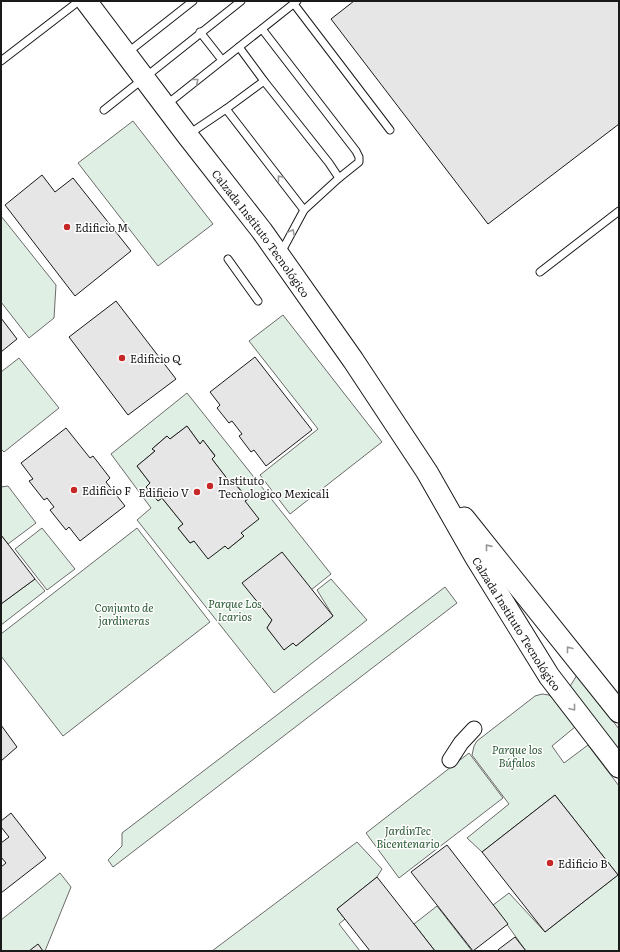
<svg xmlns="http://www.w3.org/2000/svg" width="620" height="952" font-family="Literata,serif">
<rect width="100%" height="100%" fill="#fff"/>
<!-- green -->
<g fill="#e0efe3" stroke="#6a6a6a" fill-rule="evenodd">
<path d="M133 121 213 224 158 266 78 163Z"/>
<path d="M1 216 56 285 54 318 29 338 1 302Z"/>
<path d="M283 315 382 442 290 514 260 475 318 429 249 341Z"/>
<path d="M19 358 59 408 4 452 1 449V372Z"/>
<path d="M187 393 331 574 311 590 243 583 272 620 267 628 284 649 293 643 296 646 333 616 317 590 331 579 367 620 274 693 137 520 151 508 111 454ZM187 426 200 444 203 441 215 455 212 459 232 485 236 484 248 499 245 501 241 533 244 536 228 549 225 546 194 541 190 543 178 528 183 524 162 498 158 501 146 487 150 483 137 466 155 451 153 448 167 436 170 439Z"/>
<path d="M8 486 36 523 8 544 1 535V487Z"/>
<path d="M42 528 75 569 47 590 15 549Z"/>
<path d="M137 528 210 622 63 736 1 656V634Z"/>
<path d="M35 579 45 591 1 625V604Z"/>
<path d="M445 587 457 603 113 867 108 860 122 846V833Z"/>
<path d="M577 675 619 729V757L569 688Z"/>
<path d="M542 694 549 695 555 701 575 727 552 746 564 763 588 745 619 786V951H526L493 905 509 893 545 932 618 875 555 795 482 852 467 838 509 804 472 755 474 746 477 741 535 696Z"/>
<path d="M469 753 503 798 399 878 366 833Z"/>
<path d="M357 842 382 869 377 877 337 909 345 919 339 924 360 951H212Z"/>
<path d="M60 873 71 887 45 951H1V920Z"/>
<path d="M437 906 472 951H435L414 924Z"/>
</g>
<!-- building -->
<g fill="#e6e6e6" stroke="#1a1a1a">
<path d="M354 1H619V124L488 224 331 19Z"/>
<path d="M42 175 55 192 73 178 131 251 75 296 5 205Z"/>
<path d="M116 301 176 379 128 415 69 337Z"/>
<path d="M1 318 17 339 1 352Z"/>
<path d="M255 357 312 430 266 466 254 450 251 452 239 436 242 434 232 421 229 423 217 408 220 405 210 392Z"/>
<path d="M187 426 200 444 203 440 215 456 212 459 232 485 235 484 248 499 245 501 259 519 241 533 244 536 228 549 225 546 208 559 194 541 190 543 178 528 183 524 162 498 158 501 146 487 150 483 137 466 155 451 152 449 167 436 170 439Z"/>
<path d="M66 428 90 458 93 456 110 478 106 482 125 506 80 541 69 527 66 530 50 510 54 507 47 498 44 500 29 481 33 479 21 463Z"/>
<path d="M1 535 35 579 1 604Z"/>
<path d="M282 552 333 616 296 646 293 643 284 650 267 628 272 620 242 583Z"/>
<path d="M1 725 17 747 1 761Z"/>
<path d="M555 795 618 875 545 932 482 852Z"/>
<path d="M11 813 46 858 1 893V867L6 863 1 857V843L9 837 1 827V821Z"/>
<path d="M447 845 508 924 473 951 411 872Z"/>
<path d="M377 877 414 924 435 951H370L337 909Z"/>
<path d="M515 937 526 951H497L499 949Z"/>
<path d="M38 944 43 951H29Z"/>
</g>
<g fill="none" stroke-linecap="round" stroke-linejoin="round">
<defs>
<g id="lane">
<path d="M294 4 390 130"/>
<path d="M262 29 356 151 359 157V162L339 178"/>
<path d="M200 32 222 60"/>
<path d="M239 47 264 81"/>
<path d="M127 53 193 1"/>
<path d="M1 61 79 1"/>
<path d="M166 105 297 1"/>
<path d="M226 109 264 81 329 163 339 178 304 210 284 247 279 253"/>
<path d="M104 110 241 1"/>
<path d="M189 134 226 109 304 210"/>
<path d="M228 259 258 301"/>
<path d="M540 272 619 211"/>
</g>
<path id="street" d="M450 760 461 743 474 729"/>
<g id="secondary">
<path id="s1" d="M86 1 187 135 262 231 353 360 427 472 476 558 549 676 619 767"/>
<path d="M464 518 619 712"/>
</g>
</defs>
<!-- lane casing -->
<use href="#lane" stroke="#1a1a1a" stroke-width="9"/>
<!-- street casing -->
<use href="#street" stroke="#1a1a1a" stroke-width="17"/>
<!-- secondary casing -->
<use href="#secondary" stroke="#1a1a1a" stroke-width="23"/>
<!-- lane -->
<use href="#lane" stroke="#fff" stroke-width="7"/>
<!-- street -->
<use href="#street" stroke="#fff" stroke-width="15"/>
<!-- secondary -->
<use href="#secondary" stroke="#fff" stroke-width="21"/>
</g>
<!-- one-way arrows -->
<defs><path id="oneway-chevron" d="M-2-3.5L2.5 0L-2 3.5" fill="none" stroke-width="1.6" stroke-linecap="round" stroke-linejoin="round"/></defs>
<g stroke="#989898">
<use href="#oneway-chevron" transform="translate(196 81) rotate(-39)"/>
<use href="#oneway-chevron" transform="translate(280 178) rotate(-127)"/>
<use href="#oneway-chevron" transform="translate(292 232) rotate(-62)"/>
<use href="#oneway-chevron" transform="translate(488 547) rotate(-129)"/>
<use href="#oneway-chevron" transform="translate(569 649) rotate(-128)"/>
<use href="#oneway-chevron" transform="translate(573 708) rotate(52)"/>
</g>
<!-- markers -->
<g fill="#c62828" stroke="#fff" stroke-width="1.5">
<circle cx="67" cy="227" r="4"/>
<circle cx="122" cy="358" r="4"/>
<circle cx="210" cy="486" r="4"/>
<circle cx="74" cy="490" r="4"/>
<circle cx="197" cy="492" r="4"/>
<circle cx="550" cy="863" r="4"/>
</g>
<g text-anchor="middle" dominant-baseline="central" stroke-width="3" stroke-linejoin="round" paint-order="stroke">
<!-- poi labels -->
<g font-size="11" fill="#1a1a1a" stroke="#fff" text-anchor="start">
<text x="75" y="227">Edificio M</text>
<text x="130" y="358">Edificio Q</text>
<text x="218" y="480">Instituto<tspan x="218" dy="13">Tecnologico Mexicali</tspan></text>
<text x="82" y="490">Edificio F</text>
<text x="189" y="492" text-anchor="end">Edificio V</text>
<text x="558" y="863">Edificio B</text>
</g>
<!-- street labels -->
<g font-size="11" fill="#1a1a1a" stroke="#fff">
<text stroke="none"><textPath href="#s1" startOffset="291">Calzada Instituto Tecnológico</textPath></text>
<text stroke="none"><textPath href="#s1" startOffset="758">Calzada Instituto Tecnológico</textPath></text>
</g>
<!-- park labels -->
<g font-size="11" font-style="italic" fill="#2b5a34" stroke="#fff">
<text x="235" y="603">Parque Los<tspan x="235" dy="13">Icarios</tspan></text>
<text x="124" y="607">Conjunto de<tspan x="124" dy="13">jardineras</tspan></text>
<text x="517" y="749">Parque los<tspan x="517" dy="13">Búfalos</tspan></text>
<text x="408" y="830">JardínTec<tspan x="408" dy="13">Bicentenario</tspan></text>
</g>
</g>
<!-- border -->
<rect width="620" height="952" fill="none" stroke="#1a1a1a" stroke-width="4"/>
</svg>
